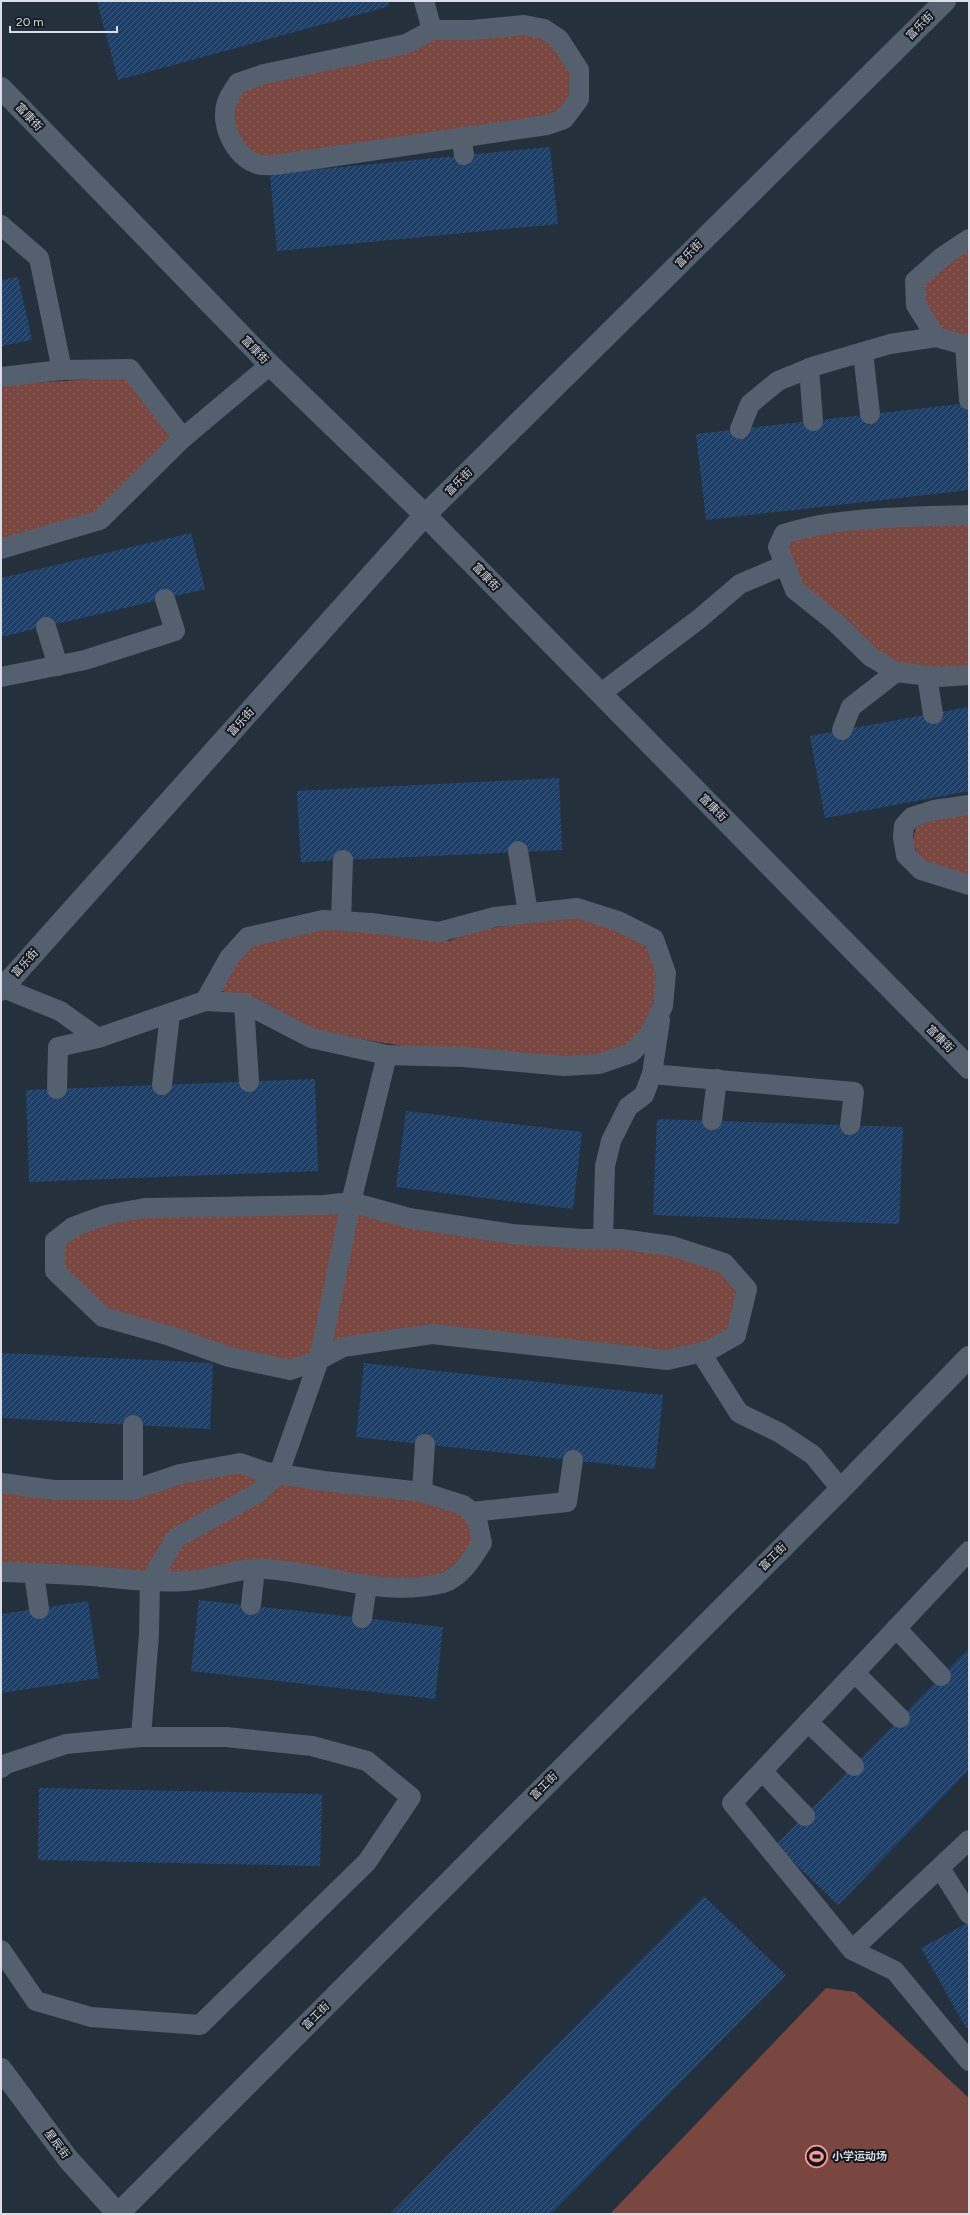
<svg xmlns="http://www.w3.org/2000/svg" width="970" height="2215" font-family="Figtree,'Noto Sans SC',sans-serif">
<defs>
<pattern id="green-dots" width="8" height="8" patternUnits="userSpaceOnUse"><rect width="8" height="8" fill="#7a4640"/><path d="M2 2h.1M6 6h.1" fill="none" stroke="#8c605c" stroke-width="1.8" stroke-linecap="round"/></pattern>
<pattern id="building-hatch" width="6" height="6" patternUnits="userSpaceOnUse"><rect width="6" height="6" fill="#1e4068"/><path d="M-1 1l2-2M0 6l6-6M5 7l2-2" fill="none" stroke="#3e5b7e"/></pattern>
</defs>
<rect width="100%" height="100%" fill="#25303d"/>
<!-- green -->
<g fill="url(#green-dots)">
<path d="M434 33 544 34 576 71 575 99 561 116 257 159 235 139 231 105 240 87Z"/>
<path d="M969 244V343L937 335 920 303V282Z"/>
<path d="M125 377 171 436 98 511 1 541V385Z"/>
<path d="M969 520V670L899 666 798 589 781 547 788 538 844 528Z"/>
<path d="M969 809V880L926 867C914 848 909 842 919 821Z"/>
<path d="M570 915 628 933 648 948 660 976 646 1030 628 1048 599 1058 430 1050 365 1040 316 1030 258 999 221 991 233 967 253 946 321 926 449 941 475 931Z"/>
<path d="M352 1205 604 1242 706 1260 744 1290 734 1334 667 1357 435 1331 324 1353Z"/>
<path d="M344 1210 316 1357 286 1366 106 1313 61 1271 62 1244 76 1232 142 1215Z"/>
<path d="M240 1466 271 1475 174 1534 146 1579 1 1569V1487L53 1493Z"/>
<path d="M280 1477 419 1495 471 1517 478 1540 443 1578 409 1585 294 1567 155 1579 180 1541Z"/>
</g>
<!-- pitch -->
<path fill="#7a4640" d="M826 1988 855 1992 969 2098V2214H610Z"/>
<!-- building -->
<g fill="url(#building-hatch)">
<path d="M97 1H389L390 6 118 80Z"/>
<path d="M550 147 558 224 277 251 270 174Z"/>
<path d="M18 277 32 340 1 346V280Z"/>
<path d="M969 403V490L706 520 696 434Z"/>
<path d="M191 533 205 589 1 637V578Z"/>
<path d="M969 707V791L825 818 810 736Z"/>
<path d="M559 778 562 850 301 862 297 791Z"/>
<path d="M315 1079 318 1171 29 1182 26 1090Z"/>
<path d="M406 1111 582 1132 573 1209 396 1187Z"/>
<path d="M657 1119 903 1127 899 1224 653 1215Z"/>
<path d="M1 1353 213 1363 210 1429 1 1418Z"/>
<path d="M364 1363 663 1395 655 1469 356 1437Z"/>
<path d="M199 1600 443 1627 435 1699 191 1671Z"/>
<path d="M88 1601 99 1678 1 1693V1614Z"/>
<path d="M969 1648V1770L838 1905 776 1845Z"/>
<path d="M39 1788 322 1794 320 1866 38 1860Z"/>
<path d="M704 1896 786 1975 551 2214H390Z"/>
<path d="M969 1922V2026L966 2028 921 1948Z"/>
</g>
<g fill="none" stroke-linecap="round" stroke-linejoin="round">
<!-- lane -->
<g stroke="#54606e" stroke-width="20">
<path d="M424 1 432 30"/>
<path d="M524 25 544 29 559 39 579 70V99L564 119 547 125 275 165C270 165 262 166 257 164 235 157 219 124 227 102 229 96 234 89 238 83L264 74 406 44 432 30H472Z"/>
<path d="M461 137 464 155"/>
<path d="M1 225 39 258 62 370"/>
<path d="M969 239 942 257 915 281 916 305 936 337 969 346"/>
<path d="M965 345 969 400"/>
<path d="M863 353 870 414"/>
<path d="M809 368 813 421"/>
<path d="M1 377 62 370 130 369 183 438"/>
<path d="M740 429 750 404 778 381 815 366 890 344 936 337"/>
<path d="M969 515C911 517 839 516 784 534L778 547 795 590 835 622 871 657 896 672 938 677 969 675"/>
<path d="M1 549 100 520 183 438 270 365"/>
<path d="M46 627 58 666"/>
<path d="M927 676 933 714"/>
<path d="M1 677 85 660 175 631 165 599"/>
<path d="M600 694 699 619 740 584 785 565"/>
<path d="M842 730 851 707 896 672"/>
<path d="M969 805 934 810 912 817 904 826 903 837 906 855 921 870 969 885"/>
<path d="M518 851 528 913"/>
<path d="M341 921 343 860"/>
<path d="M3 988 60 1011 98 1038 205 1001 229 958 248 937 323 920 371 923 439 932 495 917 577 908 618 921 654 939 666 973 663 1006 649 1035 631 1053 599 1064 564 1066 464 1057 387 1055 311 1038 244 1003 205 1001"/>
<path d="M244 1003 249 1082"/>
<path d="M660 1020 652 1074 854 1092 850 1125"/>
<path d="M162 1085 170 1014"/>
<path d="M57 1089 58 1047 98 1038"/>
<path d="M712 1120 717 1079"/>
<path d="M603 1239 605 1166 611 1141 628 1107 644 1095 652 1074"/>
<path d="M701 1353 739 1413 780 1433 813 1455 841 1489"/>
<path d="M133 1425V1490"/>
<path d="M1 1483 54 1490H133L180 1474 240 1463 266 1472 324 1481 422 1492 463 1505 476 1515 482 1543C473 1557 461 1578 443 1583 381 1598 327 1573 266 1569 237 1567 212 1580 186 1581 154 1583 123 1579 92 1576 62 1574 31 1573 1 1572"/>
<path d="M422 1492 425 1444"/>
<path d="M471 1512 567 1502 573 1460"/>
<path d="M969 1551 732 1803 852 1950 895 1971 969 2061"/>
<path d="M34 1573 39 1609"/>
<path d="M251 1605 255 1569"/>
<path d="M362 1618 367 1586"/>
<path d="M896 1628 941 1676"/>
<path d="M855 1673 900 1718"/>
<path d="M808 1722 854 1766"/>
<path d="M141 1737 149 1634 150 1581 176 1538 256 1494 279 1473 319 1360 351 1202 324 1205 145 1208 106 1215 73 1227 55 1241V1271L103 1317 170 1336 229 1357 290 1370 319 1360 343 1347 432 1334 667 1360 708 1351 736 1335 747 1289 724 1263 672 1246 621 1239H582L512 1234 409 1218 351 1202 387 1055"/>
<path d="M1 1768 6 1764 66 1744 141 1737H226L312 1746 367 1761 411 1797 367 1862 200 2025 91 2017 36 2001 1 1950"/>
<path d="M762 1771 805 1816"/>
<path d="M940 1868 969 1914"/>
<path d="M852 1950 969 1840"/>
</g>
<!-- street -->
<g stroke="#54606e" stroke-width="22">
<path d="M1 88 270 365 425 515 969 1068"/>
<path d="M1 990 425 515 945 1"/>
</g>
<!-- secondary -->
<g stroke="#54606e" stroke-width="22">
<path d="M1 2069 68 2159 118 2214"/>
<path d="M118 2214 841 1489 969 1357"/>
</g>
</g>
<!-- icons -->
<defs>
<symbol id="stadium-ring" viewBox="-11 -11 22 22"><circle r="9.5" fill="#13171d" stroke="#f59c92" stroke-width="1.5"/><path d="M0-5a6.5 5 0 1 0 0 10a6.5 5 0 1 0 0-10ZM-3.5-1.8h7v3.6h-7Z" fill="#f59c92"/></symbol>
</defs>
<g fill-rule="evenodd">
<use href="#stadium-ring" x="804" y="2144" width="25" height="25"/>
</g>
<g text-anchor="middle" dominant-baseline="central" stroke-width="4" stroke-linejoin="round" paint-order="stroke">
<!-- street labels -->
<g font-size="11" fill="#d8dee7" stroke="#13171d">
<text transform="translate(920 26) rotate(-45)">富乐街</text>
<text transform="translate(29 117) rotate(46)">富康街</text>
<text transform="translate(689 254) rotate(-45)">富乐街</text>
<text transform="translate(255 350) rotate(46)">富康街</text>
<text transform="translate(459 482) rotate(-45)">富乐街</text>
<text transform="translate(486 577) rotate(46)">富康街</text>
<text transform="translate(241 722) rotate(-48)">富乐街</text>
<text transform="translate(713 808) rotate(45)">富康街</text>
<text transform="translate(25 963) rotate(-48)">富乐街</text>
<text transform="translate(940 1039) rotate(45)">富康街</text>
<text transform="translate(773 1557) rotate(-45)">富工街</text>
<text transform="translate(544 1786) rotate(-45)">富工街</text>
<text transform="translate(316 2016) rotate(-45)">富工街</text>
<text transform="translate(57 2144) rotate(53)">星辰街</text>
</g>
<!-- poi labels -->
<g font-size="11" font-weight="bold" fill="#d8dee7" stroke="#13171d" text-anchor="start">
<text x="832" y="2156">小学运动场</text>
</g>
</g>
<!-- border -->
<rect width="970" height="2215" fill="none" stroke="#d8dee7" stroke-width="4"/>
<!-- scale -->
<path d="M10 26v6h107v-6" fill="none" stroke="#d8dee7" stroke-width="2"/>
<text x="16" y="26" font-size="12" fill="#d8dee7" stroke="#13171d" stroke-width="3" paint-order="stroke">20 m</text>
</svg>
